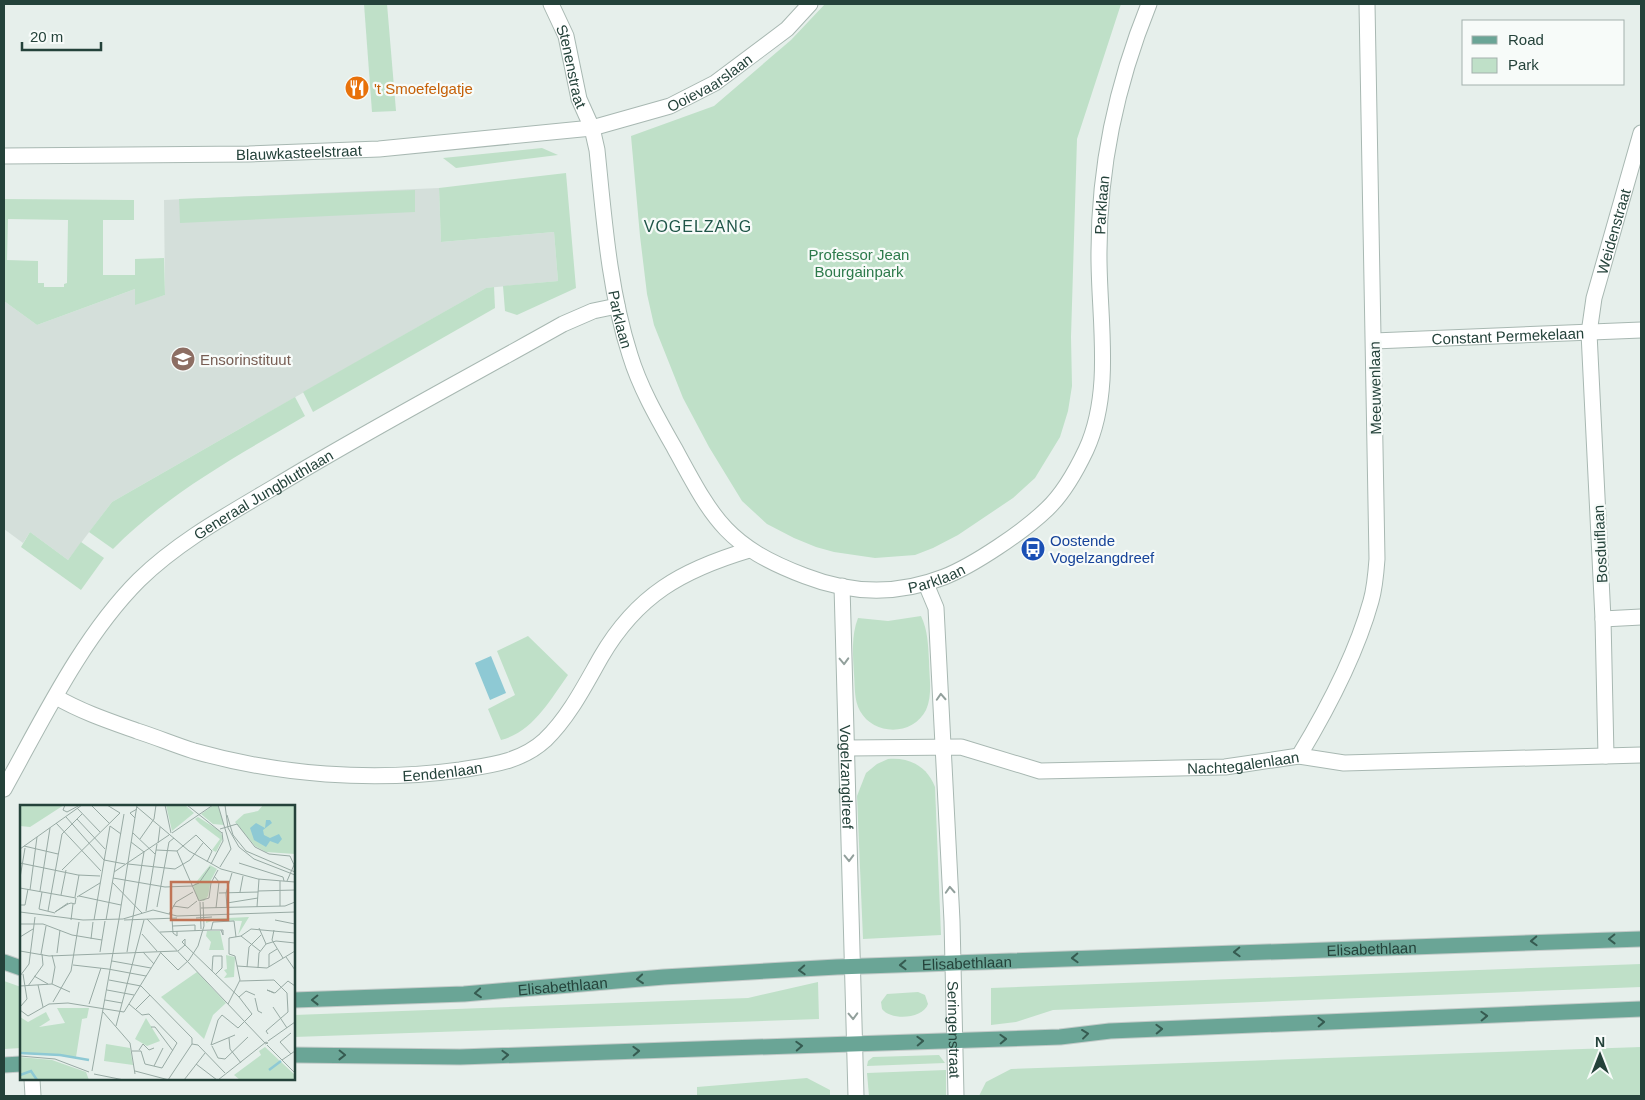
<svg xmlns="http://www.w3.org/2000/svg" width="1645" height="1100" font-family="Helvetica,sans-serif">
<rect width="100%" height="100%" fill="#e6efeb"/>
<!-- built -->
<path fill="#d4dfda" d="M439 188 441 242 554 232 558 281 486 288 112 502 68 560 30 532 23 543 4 529V301L37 325 135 289V304L165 295 164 200Z"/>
<!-- green -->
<g fill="#bfe0c8" fill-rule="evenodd">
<path d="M364 4H387L396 111 372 112Z"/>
<path d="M825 4H1121L1077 139 1071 337 1072 386 1068 411 1060 437 1035 478 1013 498 958 535 933 548 915 555 875 558 834 552 816 547 794 538 767 524 742 501 709 447 683 398 654 325 647 294 640 236 631 136 714 106 791 40Z"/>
<path d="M542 148 558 155 456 168 443 158Z"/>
<path d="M566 173 576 288 517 315 505 311 503 286 558 281 554 232 441 242 439 188Z"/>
<path d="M415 190V212L180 223 179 199Z"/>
<path d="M4 199 134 200V220H103V275H135V259L164 258 165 295 135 305V289L37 325 4 301ZM8 219 68 220 67 283 64 284V287H44V283H38V261L7 260Z"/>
<path d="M494 287 495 308 313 412 303 392 486 288Z"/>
<path d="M295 397 305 416C237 456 168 493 113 549L89 532 112 502Z"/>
<path d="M30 532 68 560 81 542 104 558 81 590 21 547Z"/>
<path d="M921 616C928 631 928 645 929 661 929 676 933 695 926 710 913 736 874 736 860 711 854 700 855 687 854 674 853 655 851 636 858 618L888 621Z"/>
<path d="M528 636 568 675C550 700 533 732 501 740L488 709 515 695 497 651Z"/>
<path d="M888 759C909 757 927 766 935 787L941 935 863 939 857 796 866 773 877 764Z"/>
<path d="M1641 964V987L1053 1010 1016 1022 991 1025V988Z"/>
<path d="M4 981 21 987V1048L4 1049Z"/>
<path d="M818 982 819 1019 294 1037V1015L748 998Z"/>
<path d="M918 992 925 995 928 1004C923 1019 891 1021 882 1009L881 1002 887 994Z"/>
<path d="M1641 1047V1096H979L986 1082 1011 1069Z"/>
<path d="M939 1055 945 1063 867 1066 868 1061 873 1057Z"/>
<path d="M946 1070V1096H869L867 1073Z"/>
<path d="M807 1078 830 1090V1096H697V1087Z"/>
</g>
<!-- water -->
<path fill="#8ec9d4" d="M491 656 506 693 490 700 475 663Z"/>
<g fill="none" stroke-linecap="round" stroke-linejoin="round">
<defs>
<g id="minor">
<path id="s1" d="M551 4 566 36 579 99 592 128 597 150C604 218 609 290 630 355 640 388 658 419 675 449 713 519 726 546 805 576 851 594 898 595 944 577 974 565 1023 532 1047 509 1064 493 1076 471 1086 450 1114 389 1098 315 1099 251 1099 165 1117 83 1149 4"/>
<path id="s2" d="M4 156 249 154 379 149 592 128 670 106 715 83 787 29 810 4"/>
<path id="s3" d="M1374 341 1641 330"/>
<path id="s4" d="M926 584 936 608 952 921 956 1096"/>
<path id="s5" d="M842 586 856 1096"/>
<path d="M1603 619 1641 617"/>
<path id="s6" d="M56 697C82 712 109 721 137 731 156 737 175 745 194 751 278 775 373 782 460 770 491 765 521 762 545 740 569 717 585 685 601 657 637 595 682 570 749 550"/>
<path id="s7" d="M847 748 961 747 1040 771 1225 767 1299 756 1344 763 1641 755"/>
<path d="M1299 756C1328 708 1356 655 1371 601 1375 587 1376 573 1377 559L1367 4"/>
<path id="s8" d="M1606 756 1603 619 1589 333 1594 298 1641 133"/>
<path id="s9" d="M4 789C43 719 82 637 139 580 179 541 229 514 276 486 370 429 467 378 563 324L593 311 617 306"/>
<path d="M32 1079 33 1096"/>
</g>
<g id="major">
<path d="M4 962 21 968"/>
<path id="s10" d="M294 1000 464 994 664 977 837 967 1641 939"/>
<path d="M294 1055 460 1057 1060 1037 1110 1031 1641 1009"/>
<path d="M4 1065 21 1064"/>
</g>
</defs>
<!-- minor casing -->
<use href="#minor" stroke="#a8b8b2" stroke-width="17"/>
<!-- major casing -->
<use href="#major" stroke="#c2cac8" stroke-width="17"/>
<!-- minor -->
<use href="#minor" stroke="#fff" stroke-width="15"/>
<!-- major -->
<use href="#major" stroke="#6aa596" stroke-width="15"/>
</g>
<!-- one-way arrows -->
<defs><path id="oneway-chevron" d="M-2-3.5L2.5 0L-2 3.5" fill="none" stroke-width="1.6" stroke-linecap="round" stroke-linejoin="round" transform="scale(1.25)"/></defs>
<g stroke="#92a09c">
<use href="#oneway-chevron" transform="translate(844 661) rotate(88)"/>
<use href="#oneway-chevron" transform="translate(941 697) rotate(-93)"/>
<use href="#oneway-chevron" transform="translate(849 858) rotate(89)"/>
<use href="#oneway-chevron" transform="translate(950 890) rotate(-93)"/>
<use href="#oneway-chevron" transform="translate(853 1016) rotate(88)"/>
</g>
<g stroke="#365b51">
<use href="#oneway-chevron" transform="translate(1612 939) rotate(179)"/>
<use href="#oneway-chevron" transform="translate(1534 941) rotate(178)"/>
<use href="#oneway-chevron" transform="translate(1237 952) rotate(178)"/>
<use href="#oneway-chevron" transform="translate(1075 958) rotate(178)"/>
<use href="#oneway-chevron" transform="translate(903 965) rotate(178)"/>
<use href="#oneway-chevron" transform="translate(802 970) rotate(177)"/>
<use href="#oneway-chevron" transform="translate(640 979) rotate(175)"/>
<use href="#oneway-chevron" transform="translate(478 993) rotate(175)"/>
<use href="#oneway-chevron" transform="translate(315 1000) rotate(179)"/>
<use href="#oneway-chevron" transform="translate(1484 1016) rotate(-2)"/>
<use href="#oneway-chevron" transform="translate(1321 1022) rotate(-2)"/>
<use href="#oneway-chevron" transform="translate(1159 1029) rotate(-2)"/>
<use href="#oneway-chevron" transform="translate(1085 1034) rotate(-7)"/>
<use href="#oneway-chevron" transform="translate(1003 1039) rotate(-2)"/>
<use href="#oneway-chevron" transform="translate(920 1041) rotate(-2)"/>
<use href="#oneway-chevron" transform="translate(799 1046) rotate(-3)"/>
<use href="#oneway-chevron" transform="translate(636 1051) rotate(-2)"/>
<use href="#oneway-chevron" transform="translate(342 1055) rotate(1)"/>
<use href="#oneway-chevron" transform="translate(505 1055) rotate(-2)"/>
</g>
<!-- icons -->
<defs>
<symbol id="restaurant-disc" viewBox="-11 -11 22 22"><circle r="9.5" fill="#e8710a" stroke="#f7fbf9"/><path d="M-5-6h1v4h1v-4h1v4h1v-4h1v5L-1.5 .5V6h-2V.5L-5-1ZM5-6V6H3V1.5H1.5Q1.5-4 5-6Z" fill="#fff"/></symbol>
<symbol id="school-disc" viewBox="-11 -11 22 22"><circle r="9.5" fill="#8d6e63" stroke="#f7fbf9"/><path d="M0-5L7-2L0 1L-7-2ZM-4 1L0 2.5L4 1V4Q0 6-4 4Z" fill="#fff"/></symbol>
<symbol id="bus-disc" viewBox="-11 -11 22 22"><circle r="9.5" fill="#1a4fb4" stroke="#f7fbf9"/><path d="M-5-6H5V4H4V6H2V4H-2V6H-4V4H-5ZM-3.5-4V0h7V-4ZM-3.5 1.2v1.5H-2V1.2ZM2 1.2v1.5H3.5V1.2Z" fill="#fff"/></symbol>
</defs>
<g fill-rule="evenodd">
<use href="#restaurant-disc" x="343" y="74" width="28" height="28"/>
<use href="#school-disc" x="169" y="345" width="28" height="28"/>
<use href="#bus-disc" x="1019" y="535" width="28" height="28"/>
</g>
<g text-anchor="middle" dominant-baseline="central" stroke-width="4.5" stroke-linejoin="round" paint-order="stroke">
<!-- street labels -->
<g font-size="15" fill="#24423a" stroke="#f7fbf9">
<text stroke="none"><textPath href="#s1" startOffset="66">Stenenstraat</textPath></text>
<text stroke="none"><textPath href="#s2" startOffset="716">Ooievaarslaan</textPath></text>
<text stroke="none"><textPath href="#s2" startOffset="295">Blauwkasteelstraat</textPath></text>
<text stroke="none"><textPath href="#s1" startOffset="1239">Parklaan</textPath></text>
<text stroke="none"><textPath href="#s8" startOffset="528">Weidenstraat</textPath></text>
<text stroke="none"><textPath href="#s1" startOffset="325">Parklaan</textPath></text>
<text stroke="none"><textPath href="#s3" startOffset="134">Constant Permekelaan</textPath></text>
<text transform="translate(1375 388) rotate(-91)">Meeuwenlaan</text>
<text stroke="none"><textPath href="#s9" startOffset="401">Generaal Jungbluthlaan</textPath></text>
<text transform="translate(1600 544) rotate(-93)">Bosduiflaan</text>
<text stroke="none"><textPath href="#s1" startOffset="789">Parklaan</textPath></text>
<text stroke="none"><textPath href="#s7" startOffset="400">Nachtegalenlaan</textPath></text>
<text stroke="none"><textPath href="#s6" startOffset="399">Eendenlaan</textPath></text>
<text stroke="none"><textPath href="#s5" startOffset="191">Vogelzangdreef</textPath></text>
<text stroke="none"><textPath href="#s10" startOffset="1079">Elisabethlaan</textPath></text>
<text stroke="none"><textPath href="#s10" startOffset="674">Elisabethlaan</textPath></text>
<text stroke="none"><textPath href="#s10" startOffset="269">Elisabethlaan</textPath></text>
<text stroke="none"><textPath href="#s4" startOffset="448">Seringenstraat</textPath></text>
</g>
<!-- food labels -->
<g font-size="15" fill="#c56008" stroke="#f7fbf9" text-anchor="start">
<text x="374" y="88">'t Smoefelgatje</text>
</g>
<!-- park labels -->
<g font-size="15" fill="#2d7a4b" stroke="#f7fbf9">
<text x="859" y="254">Professor Jean<tspan x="859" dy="17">Bourgainpark</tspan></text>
</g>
<!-- education labels -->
<g font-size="15" fill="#785e54" stroke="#f7fbf9" text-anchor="start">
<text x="200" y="359">Ensorinstituut</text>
</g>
<!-- transit labels -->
<g font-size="15" fill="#164399" stroke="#f7fbf9" text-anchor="start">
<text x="1050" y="540">Oostende<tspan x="1050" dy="17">Vogelzangdreef</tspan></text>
</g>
<!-- neighbourhood labels -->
<g font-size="16" letter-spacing="1" fill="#1f5548" stroke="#f7fbf9">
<text x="698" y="226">VOGELZANG</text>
</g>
</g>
<!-- overview -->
<g transform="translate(20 805)">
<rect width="275" height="275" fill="#e6efeb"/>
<path d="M0 0H44L10 22 0 21ZM146 0H165L174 8 152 26ZM194 0H198L204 20 193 19 181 9ZM243 0H275V49L246 47 235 41 215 17 224 9 238 6ZM178 12 200 26 203 33 196 47 192 45 200 34 180 19 175 14ZM190 60 197 64 191 75 188 91 184 96 178 95 173 81ZM229 112 218 130 222 116 195 115 186 118V114ZM187 126H200L204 145H189L191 137 186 131ZM206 150 215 152 214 172 204 173 207 169 204 165 207 164ZM177 167 206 198 193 210 184 234 141 192ZM37 203H69L67 213 62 214 56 252 0 248V212L8 217 26 207 30 215 19 222 45 218ZM126 213 140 236 127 241 115 234ZM86 239 110 243 113 260 84 256ZM245 242 275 270V275H220L214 270 241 250 239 246ZM0 252 32 255 66 267 69 275H0Z" fill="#bfe0c8"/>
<path d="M246 15H250L252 18 243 25 244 30 250 33 259 29 262 34 258 39 250 36 246 42 234 35 230 23 236 18 245 23Z" fill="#8ec9d4"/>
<path fill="none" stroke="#8ec9d4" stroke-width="2.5" d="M0 248 40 250 69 255M249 265 261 256M0 270 11 266 17 275"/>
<path fill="none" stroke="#98aaa4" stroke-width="1" d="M45 0 43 5 47 7 60 0M71 0 89 18M87 0 100 8M145 0 151 28M167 0 202 28M198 0 211 44 200 62M205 0 208 23 219 42 234 54 275 70M117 2 169 46 201 64 238 74 275 77M57 3 80 27M207 10 213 30 226 46 275 67M46 12 84 55M115 13 110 8 117 4M57 14 85 44M36 18 81 66M200 24 217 19 235 42 249 49 270 51 275 62M113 28 135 49M152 28 193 0M120 34 134 14 136 0M138 38 140 22M4 41 38 49M0 44 62 0M136 45 157 46 176 30 192 46 187 57M157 46 179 96 189 93 191 78 198 65M84 55 105 59M0 58 58 70 80 71M219 58 263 72 264 76M108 59 155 64 170 55 183 38M191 59 203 36 202 27M42 65 100 8M94 67 149 30M194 71 199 77 196 103M0 73 5 43M93 73 145 82 172 81 179 78 190 62M267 76 274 60M92 77 122 108M0 83 56 93M10 85 17 32M20 86 30 23M238 86 275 85M22 87 19 104 35 108M220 87 223 71M199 88 238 87M41 90 46 65M59 91 101 100M55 92 59 70M57 92 80 78M180 97 181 124M48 98 35 107 48 99 51 98 55 99 56 93M207 98 238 93M0 100H5L8 84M153 101 168 103 177 96M260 101V76M137 102 149 37 154 33M237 102 239 74M181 103 265 101 275 97M207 103 206 88 212 68M28 106 42 29 62 9M126 106 137 39M0 107 63 115 103 114 133 105 157 111 275 107M149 109 156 97 173 87M176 113 192 112M99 114 117 0M127 114 245 238M152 114 153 128 157 131V126M51 115 53 99M74 115 90 21 101 29M86 115 104 9M104 115 157 113M255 115 275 119M0 119H23L52 130 82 135M153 121 175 120V126M239 123 246 139M191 125 193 117 214 116 216 132M254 125 252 135 263 153M140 127H141L191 125H203V130L201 125M122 129 137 146M221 131 231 124 275 128M221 131 240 146M0 132 13 124M71 134 73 117M0 146 29 151 157 146M158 146 165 140 162 137 165 134V140L219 192 232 209 218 223 202 210 198 215 191 240 215 230M80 147 85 116M107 147 124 47 111 37M123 147 134 159M37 148 40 125M141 148 158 165 169 155 178 141 184 121 183 97M21 149 26 121M32 150 35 162 32 179M266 152 275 165M92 156 131 163M53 160 88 164M217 161 247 163 275 146M227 162 229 142 241 130M249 162V149L257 144M238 163 239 148 246 139 256 136 275 138M88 164 126 171M192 166 193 151H202V163L195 170M0 171 9 159 15 112M14 171 28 179M89 175 121 181 172 233V239M220 176 254 175 267 188 268 207 246 226 248 229M18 180 23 202M0 181 32 179 50 187M8 181 23 160 22 149M87 185 114 190M254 188 247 185 255 188 268 176 275 181M219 192 226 186 235 190M235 193 238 206 242 208M85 195 102 198M33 197 51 166 59 117M69 199 81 163M109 199 122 210 129 209 157 238 142 263 125 259 121 246H112M208 199 220 175 215 151 209 149V133L221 131M0 202 7 194 3 169M253 202 267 223M116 204 130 190M0 205 8 211 29 199 48 198 104 207 141 147M83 207 110 238 115 269M96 221 124 115M131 222H135L153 246M209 233 210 244 221 258M248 236 275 217M172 239 178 240 205 268M247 240 275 268M192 241 198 253 205 254 228 232M119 245 123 239 129 245 134 243M271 249 260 237 271 228M0 251 35 254 69 267M262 255 275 246M176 259 197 275M134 261 143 243M72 266 99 114M115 266 149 275M74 269 104 275M148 275 172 239M164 275 185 248M198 275 246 237 248 238 245 239"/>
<path fill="#c07456" fill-opacity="0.15" stroke="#c07456" stroke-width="2.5" d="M151 77H208V115H151Z"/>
<rect width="275" height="275" fill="none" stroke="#24423a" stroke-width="2.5"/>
</g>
<!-- border -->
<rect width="1645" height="1100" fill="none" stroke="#24423a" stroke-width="10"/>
<!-- legend -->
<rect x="1462" y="20" width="162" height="65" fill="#f7fbf9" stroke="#a3b1ad"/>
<rect x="1472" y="36" width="25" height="8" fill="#6aa596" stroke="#a3b1ad"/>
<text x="1508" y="45" font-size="15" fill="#24423a">Road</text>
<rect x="1472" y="58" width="25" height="15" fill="#bfe0c8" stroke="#a3b1ad"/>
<text x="1508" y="70" font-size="15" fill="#24423a">Park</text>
<!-- north arrow -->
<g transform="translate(1600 1055)" stroke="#f7fbf9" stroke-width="4" paint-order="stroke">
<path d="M0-4L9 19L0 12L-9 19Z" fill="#24423a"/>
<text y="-8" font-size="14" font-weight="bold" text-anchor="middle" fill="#24423a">N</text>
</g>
<!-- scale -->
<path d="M22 42v8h79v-8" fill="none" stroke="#24423a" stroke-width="2.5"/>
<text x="30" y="42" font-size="15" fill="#24423a" stroke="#f7fbf9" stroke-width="4" paint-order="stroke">20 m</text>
</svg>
